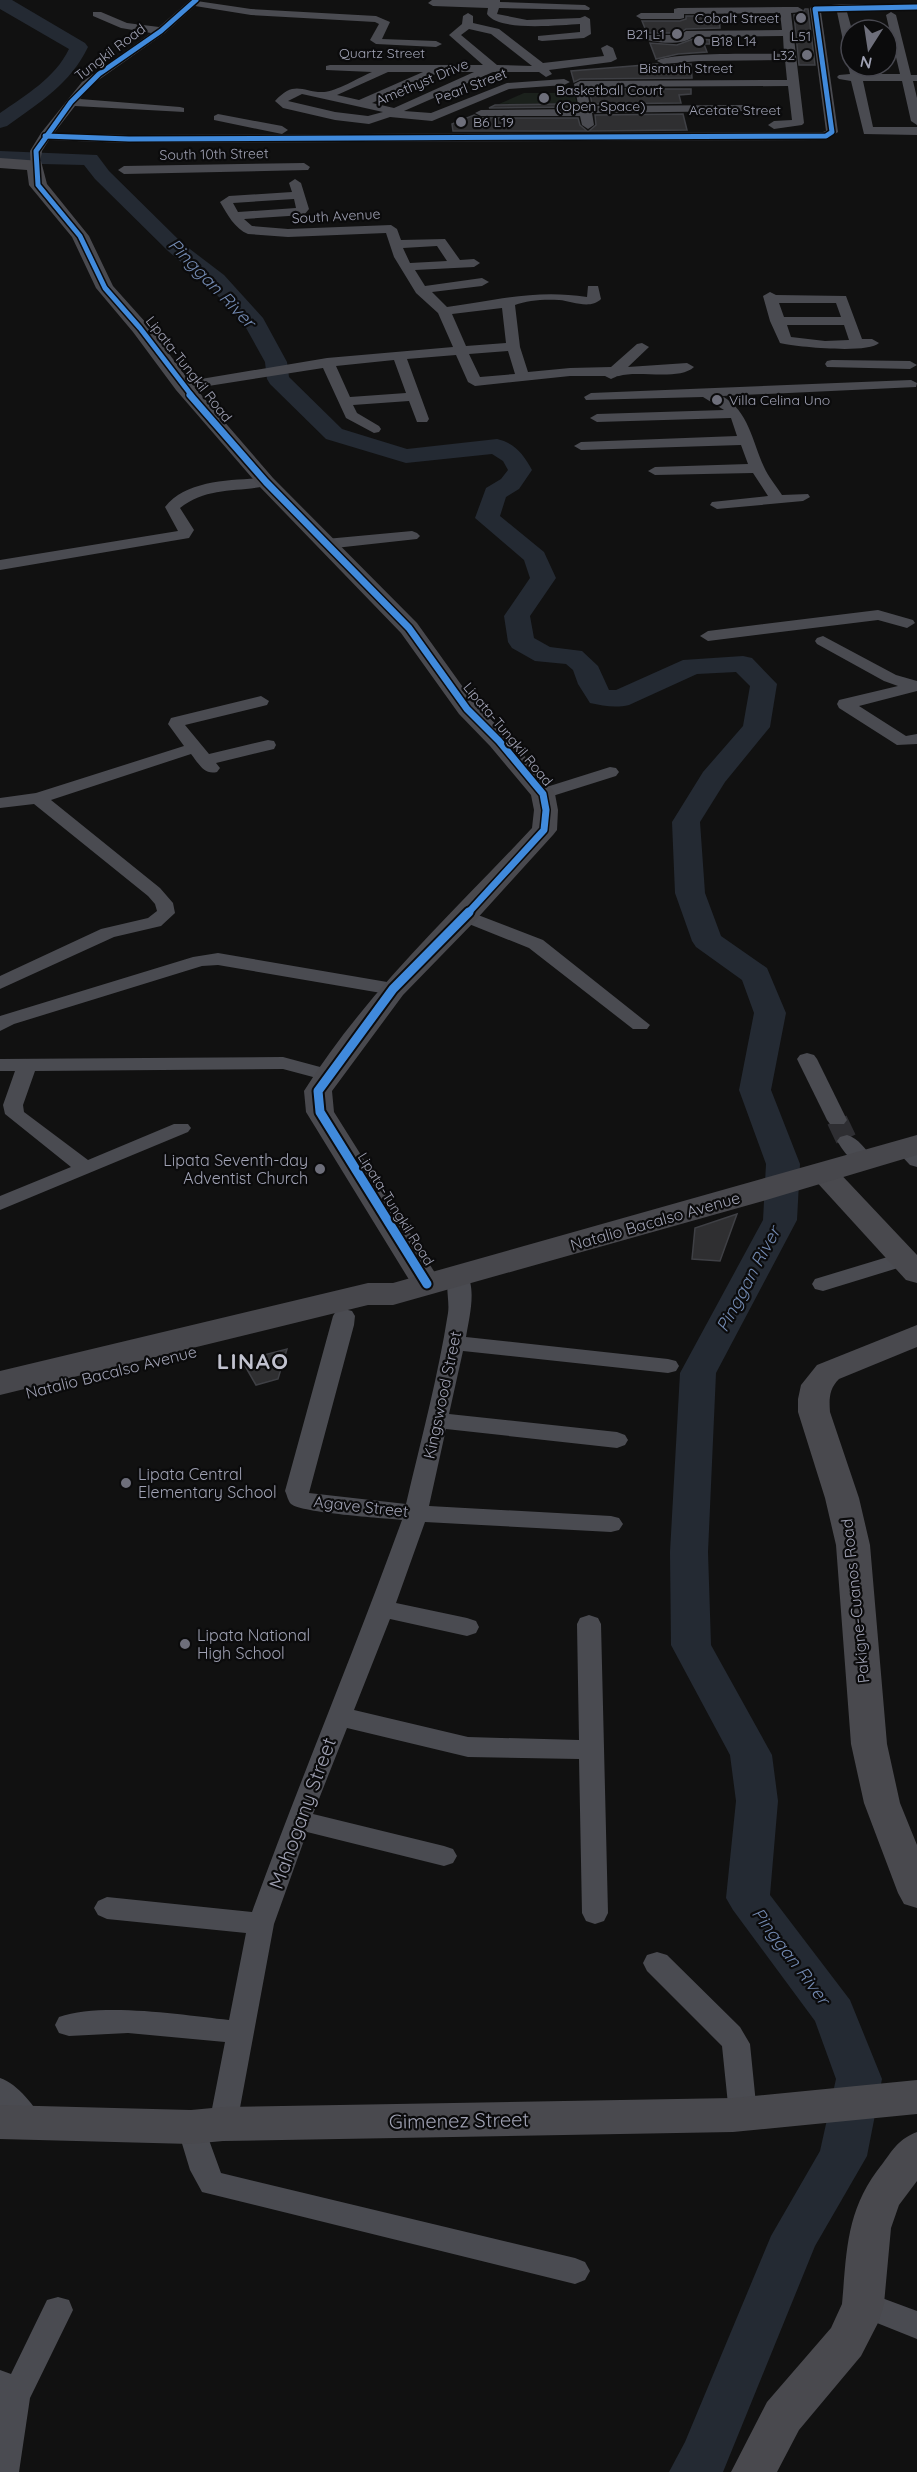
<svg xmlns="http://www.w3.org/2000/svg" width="917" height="2472" font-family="Quicksand,sans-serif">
<rect width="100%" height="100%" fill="#111"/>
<!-- green -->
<path fill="#1b211c" d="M524 93H574L577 103 499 104Z"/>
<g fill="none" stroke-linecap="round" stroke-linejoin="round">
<!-- river -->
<g fill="#242a33" fill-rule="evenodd">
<path d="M0 0H12L85 43 88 47C71 83 39 103 7 126L0 128V113C26 95 55 78 69 49L0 9Z"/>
<path d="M0 151 97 155 109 171 182 243 224 275 263 318 287 362 289 377 342 429 407 449 497 439C515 443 524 455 532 470L519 489 506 497 500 516 544 552 556 578 530 616 534 638 550 647 582 651 598 666 609 690H616L683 660 743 656 752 658 777 684 770 727 725 782 700 822 705 893 721 936 767 968 786 1013 771 1090 800 1164 797 1220 716 1373 708 1552 711 1645 772 1755 778 1801 770 1895 850 2000 882 2079 867 2156 815 2246 723 2472H669L685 2442 771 2236 820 2151 836 2079 815 2021 733 1910 726 1898 736 1801 730 1755 671 1645 670 1552 680 1373 763 1220 766 1164 739 1090 754 1013 742 980 696 947 692 941 675 893 672 822 703 772 743 726 750 686 736 672 697 674 629 705C616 708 603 706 590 703L578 684 573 670 566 664 535 661 512 648 508 642 504 616 530 578 524 560 475 518 486 488 501 479 508 470 503 461 492 454 406 463 326 439 270 384 267 379 265 362 245 326 208 285 168 251 95 179 84 165 0 163Z"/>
</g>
</g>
<!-- building -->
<g fill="#2f2f31" stroke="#3f4045" stroke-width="1.5">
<path d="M805 9H808L815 65H799L794 15 802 14Z"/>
<path d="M686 16H719L720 28 686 29 680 33H647L642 21H680L686 19Z"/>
<path d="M693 39 715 40H709L710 44H704L707 52 678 54 656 59 650 43 677 45Z"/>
<path d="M657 64 663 66 691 64 692 78 580 79 574 82 571 71Z"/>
<path d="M589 89H691V94L679 95 681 103 592 104Z"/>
<path d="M558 104H576V107L489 108 495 105Z"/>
<path d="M683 114 687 130 589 131 596 125 595 115Z"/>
<path d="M474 115 481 118H578L580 125 587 131H453L452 124Z"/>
<path d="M737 1214 720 1261 692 1259 695 1228Z"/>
<path d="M287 1349 278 1379 256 1385 245 1366 261 1362 260 1356Z"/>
</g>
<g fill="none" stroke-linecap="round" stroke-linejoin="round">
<!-- street-tunnel -->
<path stroke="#2e2e32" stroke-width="21" stroke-dasharray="21 10" stroke-linecap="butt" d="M837 1120 847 1141"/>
<!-- street -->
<g fill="#4a4b51" fill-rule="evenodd">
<path d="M190 0 251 9 376 16 390 22 382 39 436 41 442 44 436 47 376 44 370 40 379 24 375 22 251 15 195 6 165 33 90 86 80 99 180 107 184 108V112L75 106 54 133 129 135 823 132 826 131 810 9 811 7 841 4H917V10L847 12 852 30 851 53 845 50 837 12H821L838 132 826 140 129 143 49 140 42 151 39 168H31L30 151 41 133 82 82 151 33 121 28 93 16V12H101L127 23 159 27Z"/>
<path d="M432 0H500V2L585 5 590 8 589 10 499 8 497 14 527 20 580 18 585 16 590 19 591 34 584 38 542 41 538 40V36L580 32V24C559 25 499 32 487 14L488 8 433 6 428 3Z"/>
<path d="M785 7H798L803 10 802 12 791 13 804 123 802 125 774 129 768 125 774 121 792 120 788 86 586 87 590 106 746 105 752 108 746 111 592 113 594 125 588 129 582 125 580 116H481L475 113 481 110 579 109 574 84 580 81 787 80 785 60 699 61 663 64 657 61C668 52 764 54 784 54L783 36 692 37C687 45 652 44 643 38L649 35H681L686 31 782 30 780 13 684 14V18L680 19H641L636 16 641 13H674V9L678 8Z"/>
<path d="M891 12 896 15 911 75H917V81H913L917 98V125L911 121 902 81H863L873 127H917V135L864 134 851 81 839 79 837 77 839 75 850 74 848 66 851 63V66H860L861 74H900L886 15Z"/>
<path d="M468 13 473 16V23L499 29 543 63 604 56 601 48 607 45 613 48 617 59 611 62 549 70 552 74 546 77 539 72H493L404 111 431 113 507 83 564 79 570 82 564 85 509 89 432 121 390 117 369 124 335 120 283 108 275 101C295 79 303 93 324 92 335 92 360 77 372 72L326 70V66L330 65H483L449 35 462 24 463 16ZM469 29 491 34 532 66 497 65 461 35ZM388 72H423L359 100 337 95ZM440 72H474L394 108 372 103ZM302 94 383 112 368 116 335 112 288 101Z"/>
<path d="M218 114 282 126 288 130 282 134 214 120V116Z"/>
<path d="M304 163 310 167 308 170 124 174 118 170 124 166Z"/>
<path d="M295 179 301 183 309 209 304 215 244 219 252 226 288 229 391 225 397 229 401 240 445 239 460 260 474 259 480 263 474 267 415 270 425 286 482 278 489 282 482 286 432 292 447 307C498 300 536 289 587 297L588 286H598L601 299C590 310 572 301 559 300 545 299 527 300 515 305L520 347 528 372 570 368 611 367 637 344 642 343 649 347 628 367 687 363 694 367C679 381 638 370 619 376 616 376 614 378 611 379L605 376H570L475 386 468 382 456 355 407 359 429 419 427 422H417L409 401 353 405 357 413 379 426 381 429 379 432 374 433 346 418 323 368 183 390 178 389 176 386 178 383 183 382 327 358 453 347 438 313 416 293 394 257 386 233 288 237 248 234C235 229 227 214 220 202L229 196 292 192 289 183ZM294 199 296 208 238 212 233 203ZM437 246 447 261 410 263 403 248ZM502 308 506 343 466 346 452 314ZM508 351 515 374 480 377 469 354ZM394 360 406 393 350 397 336 366Z"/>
<path d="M770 292 776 295 846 296 862 339H872L879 343C868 354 797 347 780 343L770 321 763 296ZM779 303H836L841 317H784ZM787 325H844L849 340 825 341 791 337Z"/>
<path d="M832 360 910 361 917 365 910 369 827 367 825 364 827 361Z"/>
<path d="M911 380 917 383 916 387 722 396C749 411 752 441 764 467 768 476 776 486 782 495L808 494 810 497 803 501 717 509 710 505 712 502 768 496 753 473 655 475 648 471 655 467 748 464 741 445 581 450 574 446 581 442 737 436 731 418 597 422 590 418 597 414 724 410 703 397 586 400 584 397 591 393Z"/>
<path d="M266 478 273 482 271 485C239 493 208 486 180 508L194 530 189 538 0 570V560L178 531 165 507C187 479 234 480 266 478Z"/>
<path d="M412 531 417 533 420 536 417 539 326 549 318 544 326 539Z"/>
<path d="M878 610 913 620 915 623 907 628 878 620 708 641 700 636 708 631Z"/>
<path d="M823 636 896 675 917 681V691L859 706 906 736 917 734V744L897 745 839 708 837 704 839 700 898 686 884 681 817 644 815 641 817 638Z"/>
<path d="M261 696 269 701 267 705 185 725 209 754 268 740 274 741 276 745 274 749 216 763 220 768 217 772C204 775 199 764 191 754L51 800 160 888 173 903 175 913 161 926 114 937 0 989V976L101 929 148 918 157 911 155 904 148 896 34 804 0 808V798L36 793 184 746 168 724 171 718Z"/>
<path d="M610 767 616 768 619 772 616 776 543 799 537 798 534 794 537 790Z"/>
<path d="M465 910 543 940 650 1025 647 1029H633L529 948 459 920 456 916 459 912Z"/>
<path d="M218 953 393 983 400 985 402 989 400 993 393 995 218 965 202 966 14 1024 0 1031V1016L193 957Z"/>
<path d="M807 1053 814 1055 817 1059 847 1120 844 1124H830L827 1120 797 1059 800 1055Z"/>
<path d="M283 1057 335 1071 338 1075 335 1079 328 1081 283 1069 35 1071 23 1105 24 1112 88 1160 174 1124H188L191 1128 188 1132 0 1210V1196L71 1167 5 1114 3 1105 15 1071H0V1059Z"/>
<path d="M847 1135C858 1138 867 1150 873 1160L870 1164C854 1168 845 1153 837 1141L840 1137Z"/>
<path d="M904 1142 911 1144 917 1149V1167L910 1165 894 1148 897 1144Z"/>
<path d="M904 1252 911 1254 915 1259 911 1264 823 1291 815 1289 812 1284 815 1279Z"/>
<path d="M458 1270 466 1272C477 1289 469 1318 466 1337L668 1359 676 1361 679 1366 676 1371 668 1373 463 1351 449 1414 617 1432 625 1435 628 1440 625 1445 617 1448 446 1429 429 1506 611 1516 619 1518 623 1524 619 1530 611 1532 425 1522 396 1603 467 1618 476 1621 479 1627 476 1633 467 1636 390 1619 354 1710 468 1737 579 1740 577 1624 580 1618 589 1615 598 1618 601 1624 608 1913 604 1921 595 1924 586 1921 582 1913 579 1759 468 1757 347 1728 313 1814 444 1846 453 1849 457 1856 453 1863 444 1866 307 1832 274 1924 237 2124 233 2133 223 2136 213 2133 209 2124 225 2042 128 2033 69 2036 59 2033 55 2025 59 2017C102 2002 183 2015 229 2020L246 1933 107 1919 98 1915 94 1908 98 1901 107 1897 252 1912C300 1780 354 1652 402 1520 383 1518 302 1513 291 1504 288 1501 287 1495 285 1491L333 1316 336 1311 344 1309 352 1311 355 1316 354 1325 309 1493 406 1504C421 1440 438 1377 448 1313 450 1301 444 1283 450 1272Z"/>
<path d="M657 1952 667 1955 740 2027 750 2044 757 2114 753 2122 743 2126 733 2122 729 2114 722 2046 647 1971 643 1963 647 1955Z"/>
<path d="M0 2078C18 2084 36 2107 44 2124L40 2133C19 2140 13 2124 0 2110Z"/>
<path d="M191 2115 201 2118 221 2173 575 2258 585 2262 590 2271 585 2280 575 2284 202 2192 190 2170 177 2127 181 2118Z"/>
<path d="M863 2291 917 2311V2339L852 2313 848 2304 852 2295Z"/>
<path d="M58 2297 69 2300 73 2310 30 2398 19 2472H0V2370L11 2374 47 2300Z"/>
</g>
<!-- secondary -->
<g fill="#49494e" fill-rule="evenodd">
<path d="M0 158 41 161 47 184 89 236 113 286 147 324 190 382 273 478 417 623 475 704 508 736 552 789 555 794 558 810 557 830 553 835 474 922 403 995 332 1091 334 1112 442 1284 438 1291 427 1294 416 1291 306 1112 304 1091C366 992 453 913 532 828L534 810 531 795 490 746 459 714 401 633 259 486 176 390 133 332 96 288 72 237 29 185 27 170 0 168Z"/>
<path d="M823 1163 833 1166 917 1255V1283L906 1280 813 1178 808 1172 813 1166Z"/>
<path d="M917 1325V1347L839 1379C829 1389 829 1399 830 1412L859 1498 870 1545 887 1744 900 1803 917 1845V1908L904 1904 898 1893 864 1803 851 1744 836 1545 825 1498 798 1412V1399L801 1385 817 1365Z"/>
<path d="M917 2080V2114L733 2132 223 2141 191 2144 0 2139V2105L191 2110 223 2107 733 2098Z"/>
<path d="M917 2132V2181L899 2205 891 2228 884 2304 879 2321 861 2356 799 2430 777 2472H731L767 2402 831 2328 842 2304C847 2248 846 2209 883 2163 894 2148 899 2139 917 2132Z"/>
</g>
<!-- highway -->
<path fill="#47474c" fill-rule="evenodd" d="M917 1135V1155L763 1201 393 1305H368L0 1395V1371L368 1283H393Z"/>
<defs>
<g id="cycleway-far2">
<path d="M45 136 129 139 826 136 832 132 815 9 917 7"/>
<path d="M192 396 140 328 105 288 80 236 38 185 36 151 71 102 99 74 161 31 196 0"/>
</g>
<path id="cycleway-far1" d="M190 395 266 482 409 628 467 709 499 741 543 794 546 810 544 830 468 913"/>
<path id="cycleway" d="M427 1284 320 1112 318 1091 393 989 469 912"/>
</defs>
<!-- cycleway-far2 casing -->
<use href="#cycleway-far2" stroke="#0b0b0c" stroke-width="8"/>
<!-- cycleway-far1 casing -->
<use href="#cycleway-far1" stroke="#0b0b0c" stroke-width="10"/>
<!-- cycleway casing -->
<use href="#cycleway" stroke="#0b0b0c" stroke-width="13"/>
<!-- cycleway-far2 -->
<use href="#cycleway-far2" stroke="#408adc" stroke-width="5"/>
<!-- cycleway-far1 -->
<use href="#cycleway-far1" stroke="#408adc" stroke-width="7"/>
<!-- cycleway -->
<use href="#cycleway" stroke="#408adc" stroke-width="9"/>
</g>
<!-- markers -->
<g fill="#6e6f7b" stroke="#0b0b0c" stroke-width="2">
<circle cx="801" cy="18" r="6"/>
<circle cx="677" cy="34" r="6"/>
<circle cx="699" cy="41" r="6"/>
<circle cx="807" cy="55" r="6"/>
<circle cx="544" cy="98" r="6"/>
<circle cx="461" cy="122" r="6"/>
<circle cx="717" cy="400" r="6"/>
<circle cx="320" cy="1169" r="6"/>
<circle cx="126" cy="1483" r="6"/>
<circle cx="185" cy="1644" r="6"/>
</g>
<g text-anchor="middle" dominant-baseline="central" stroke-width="4.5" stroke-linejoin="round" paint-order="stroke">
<!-- far-street labels -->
<g font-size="14" fill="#a0a2b4" stroke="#0b0b0c">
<text x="737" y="18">Cobalt Street</text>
<text transform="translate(110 52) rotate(-37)">Tungkil Road</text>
<text x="382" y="53">Quartz Street</text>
<text x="686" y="68">Bismuth Street</text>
<text transform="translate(422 82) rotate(-23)">Amethyst Drive</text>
<text transform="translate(471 86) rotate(-21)">Pearl Street</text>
<text x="735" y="110">Acetate Street</text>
<text transform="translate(214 154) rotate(-1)">South 10th Street</text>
<text transform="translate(336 216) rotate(-3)">South Avenue</text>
<text transform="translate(189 369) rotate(52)">Lipata-Tungkil Road</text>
<text transform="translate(508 734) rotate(50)">Lipata-Tungkil Road</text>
<text transform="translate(396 1209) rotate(58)">Lipata-Tungkil Road</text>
</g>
<!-- far-poi labels -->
<g font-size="14" fill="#a0a2b4" stroke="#0b0b0c" text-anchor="start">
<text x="665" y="34" text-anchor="end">B21 L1</text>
<text x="801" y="36" text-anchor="middle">L51</text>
<text x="711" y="41">B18 L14</text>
<text x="795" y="55" text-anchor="end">L32</text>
<text x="556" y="90">Basketball Court<tspan x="556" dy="16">(Open Space)</tspan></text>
<text x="473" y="122">B6 L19</text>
<text x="729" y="400">Villa Celina Uno</text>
</g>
<!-- poi labels -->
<g font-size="16" fill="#a0a2b4" stroke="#0b0b0c" text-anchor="start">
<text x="308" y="1160" text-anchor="end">Lipata Seventh-day<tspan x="308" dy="18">Adventist Church</tspan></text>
<text x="138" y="1474">Lipata Central<tspan x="138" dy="18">Elementary School</tspan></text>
<text x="197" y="1635">Lipata National<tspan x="197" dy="18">High School</tspan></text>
</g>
<!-- street labels -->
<g font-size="16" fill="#a0a2b4" stroke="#0b0b0c">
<text transform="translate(655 1221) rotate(-16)">Natalio Bacalso Avenue</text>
<text transform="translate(111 1372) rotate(-14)">Natalio Bacalso Avenue</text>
<text transform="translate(442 1395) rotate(-78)">Kingswood Street</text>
<text transform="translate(361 1506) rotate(6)">Agave Street</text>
<text transform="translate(855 1601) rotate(-96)">Pakigne-Cuanos Road</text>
</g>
<!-- water labels -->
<g font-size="18" font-style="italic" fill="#738ab2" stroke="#0b0b0c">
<text transform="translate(212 283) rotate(46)">Pinggan River</text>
<text transform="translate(748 1279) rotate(-62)">Pinggan River</text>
<text transform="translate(791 1956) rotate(53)">Pinggan River</text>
</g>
<!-- near-street labels -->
<g font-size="20" fill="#a0a2b4" stroke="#0b0b0c">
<text transform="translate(302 1813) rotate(-70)">Mahogany Street</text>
<text transform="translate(459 2120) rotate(-1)">Gimenez Street</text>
</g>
<!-- district labels -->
<g font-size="22" font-weight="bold" letter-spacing="1.5" fill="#c1c2cf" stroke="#0b0b0c">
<text x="253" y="1361">LINAO</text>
</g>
</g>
<!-- north arrow -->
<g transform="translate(869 48) rotate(192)"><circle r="28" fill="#0b0b0c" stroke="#47474f" stroke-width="1.5"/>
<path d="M0-4.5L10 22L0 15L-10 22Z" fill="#6e6f7b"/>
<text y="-9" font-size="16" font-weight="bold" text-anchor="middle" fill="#a0a2b4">N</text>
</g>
</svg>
